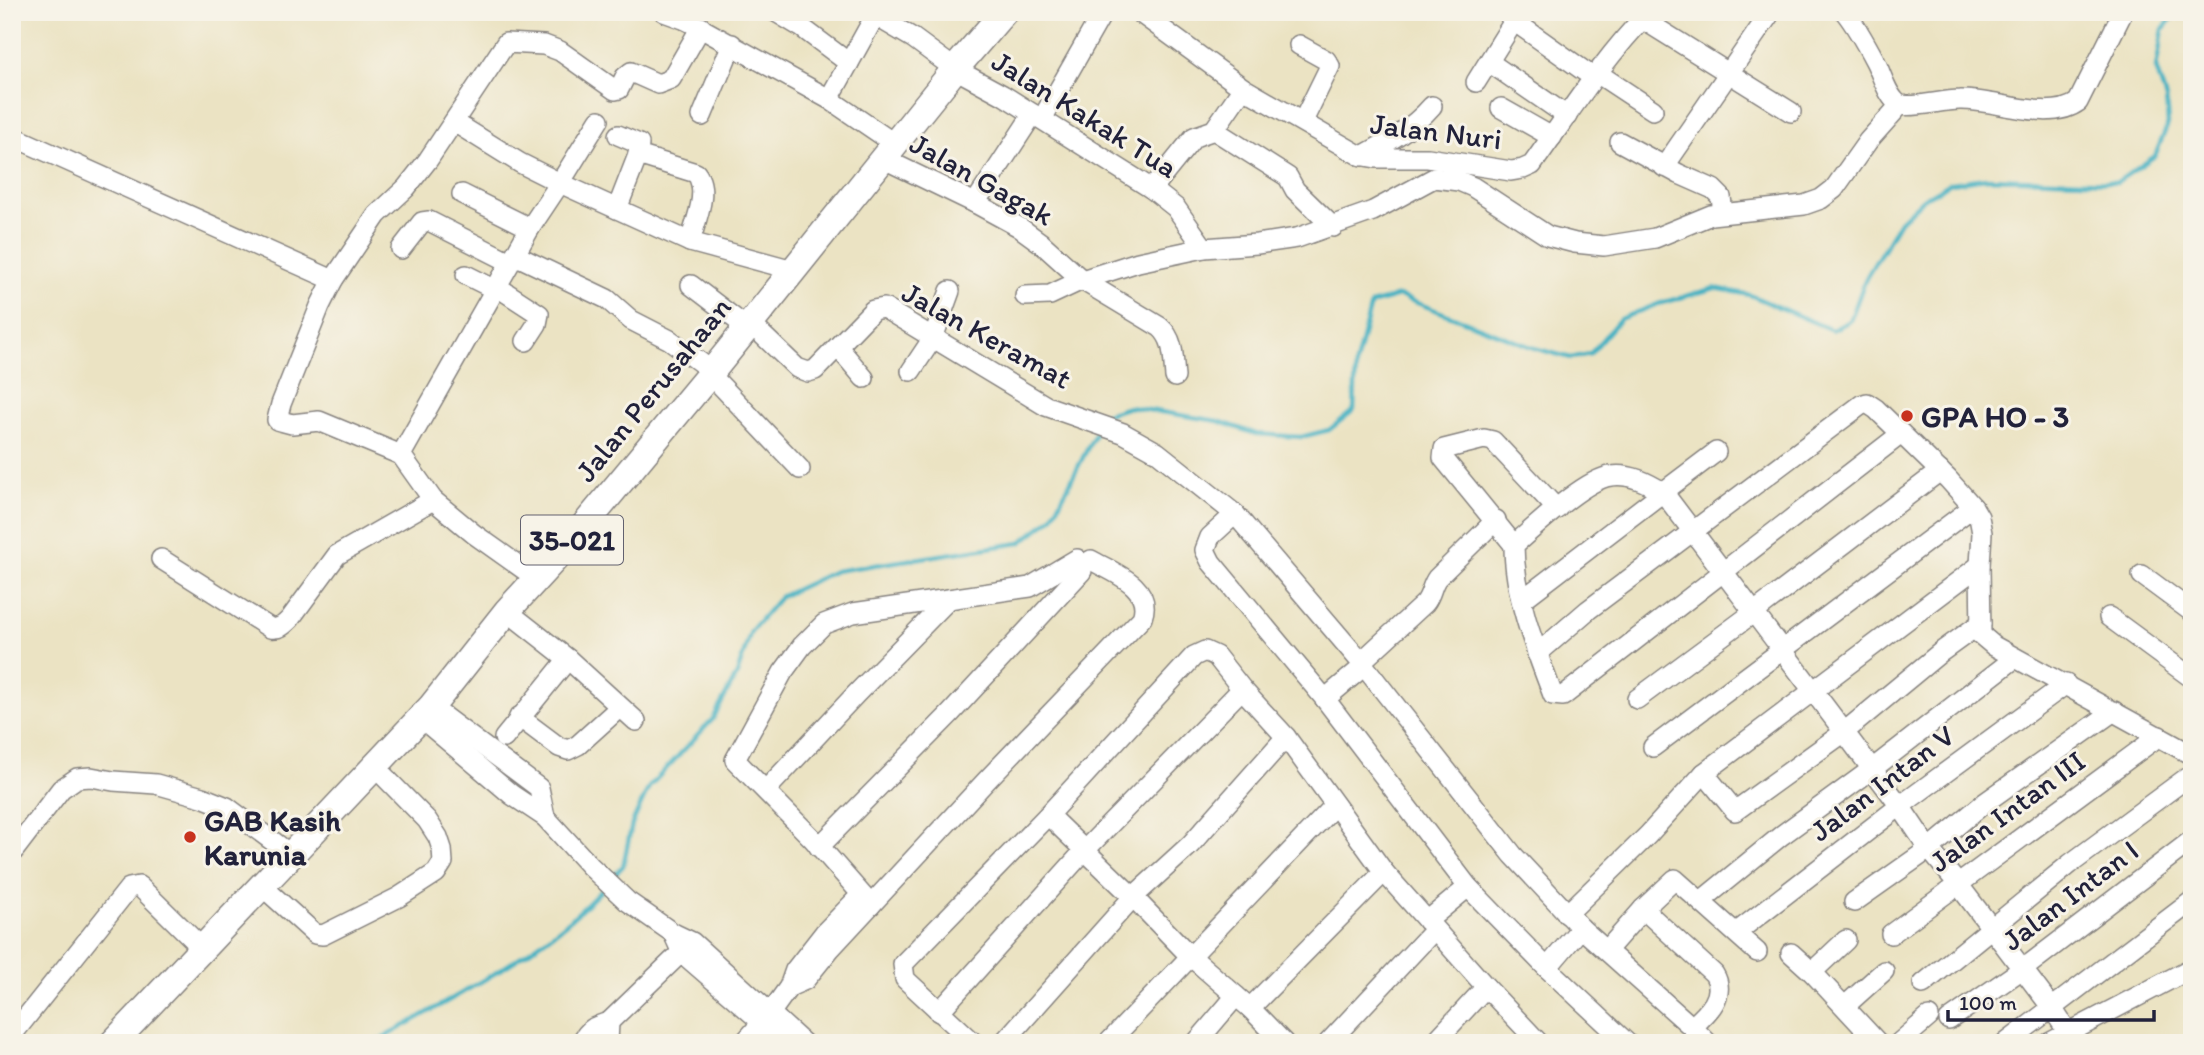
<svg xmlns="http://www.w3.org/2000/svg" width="2204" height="1055" font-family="Itim,sans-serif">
<rect width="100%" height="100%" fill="#f7f3e8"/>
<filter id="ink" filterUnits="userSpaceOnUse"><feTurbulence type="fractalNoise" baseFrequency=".0143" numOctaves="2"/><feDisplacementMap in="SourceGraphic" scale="14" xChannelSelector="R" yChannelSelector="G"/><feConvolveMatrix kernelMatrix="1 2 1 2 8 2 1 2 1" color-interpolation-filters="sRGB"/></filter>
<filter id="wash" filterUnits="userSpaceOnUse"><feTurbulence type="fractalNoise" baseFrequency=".00686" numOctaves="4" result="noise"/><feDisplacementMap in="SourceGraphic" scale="28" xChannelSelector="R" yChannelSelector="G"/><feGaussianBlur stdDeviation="1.57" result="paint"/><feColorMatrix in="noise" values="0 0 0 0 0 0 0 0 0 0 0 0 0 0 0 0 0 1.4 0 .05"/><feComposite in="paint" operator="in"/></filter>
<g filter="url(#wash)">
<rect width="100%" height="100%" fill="#ebe3c3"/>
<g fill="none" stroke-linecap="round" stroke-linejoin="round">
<!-- stream -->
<g stroke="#46b2c3" stroke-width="4.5">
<path d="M1102 421 1104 415 1129 407 1218 421 1256 434 1301 437 1329 430 1354 410 1356 363 1371 304 1399 296 1534 348 1571 358 1590 354 1620 319 1658 304 1715 288 1750 295 1832 330 1850 321 1866 278 1900 221 1923 199 1951 183 1986 178 2117 182 2155 156 2168 124 2166 99 2156 68 2163 29 2177 12"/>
<path d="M612 877 623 866 632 824 649 787 713 719 737 674 751 631 780 597 835 571 1020 543 1052 518 1098 428"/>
<path d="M374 1043C450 999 546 952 604 887"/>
</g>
</g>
</g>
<g filter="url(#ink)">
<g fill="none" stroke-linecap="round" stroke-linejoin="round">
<defs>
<g id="minor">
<path d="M664 12 686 20"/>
<path d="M690 12 686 20 829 99 895 144"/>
<path d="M776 12 801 27 849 63 829 99"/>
<path d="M869 12 913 38 955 69 1003 95 1152 189 1176 208 1204 248"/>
<path d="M1139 12 1243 88 1359 155 1376 158H1428L1511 171 1523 169 1532 165C1569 113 1604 58 1649 12"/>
<path d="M1508 12 1511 19 1594 78"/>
<path d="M1845 12C1857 27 1866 44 1875 61 1882 74 1887 97 1900 105 1919 108 1940 100 1960 100 1995 99 2050 123 2078 102L2123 12"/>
<path d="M1642 19 1791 112"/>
<path d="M1299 45 1326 60 1330 66 1303 121"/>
<path d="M1489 62 1567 116"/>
<path d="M849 63 875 16"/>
<path d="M1597 73 1653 110"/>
<path d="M1476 82 1514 21"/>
<path d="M1501 108 1552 137"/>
<path d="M702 116 732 44"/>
<path d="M1042 119 1103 12"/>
<path d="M454 122 520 163 560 183 599 120"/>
<path d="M1214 130 1288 177 1295 190 1333 227"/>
<path d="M618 135 639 144 638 155 696 173C710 191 695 222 690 242"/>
<path d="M12 136 333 280"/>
<path d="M1620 142 1679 174 1713 189 1721 197 1723 213"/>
<path d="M1362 156C1388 142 1412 129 1432 106"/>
<path d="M884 159 975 203 1019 227 1041 243 1082 280 1160 327C1175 340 1173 359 1175 377"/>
<path d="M1664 167 1771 12"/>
<path d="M1152 189 1194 137 1214 130 1243 88"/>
<path d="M462 194 530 228"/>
<path d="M975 203 1033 114"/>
<path d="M617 209 638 155"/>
<path d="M401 249 422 222 429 221 510 262"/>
<path d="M515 255 607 299 631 320 670 340 712 371"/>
<path d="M466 275 494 289"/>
<path d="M691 285 746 327"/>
<path d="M496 286 539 314 537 324 526 341"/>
<path d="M1025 296 1050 295 1082 280 1138 262 1204 248 1257 244 1297 238 1373 211 1434 178 1459 181 1473 187 1548 236 1575 243 1604 246 1655 238 1711 215 1804 205 1821 199 1834 189 1868 141 1900 105"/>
<path d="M750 323 797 368 808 372 815 370 873 310 884 308 1046 406 1123 433 1157 452 1235 514"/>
<path d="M838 347 864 378"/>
<path d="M911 371 933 338 950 291"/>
<path d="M710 374 800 469"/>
<path d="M1716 452 1663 492 1900 806 1929 849 1958 884 2052 1008 2075 1043"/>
<path d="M401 455 319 421 292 424 277 420 281 404 320 306 333 280 377 215 406 188 428 160 506 43 544 45 560 51 615 90 619 89 625 77 631 72 658 84 671 79 701 27"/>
<path d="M1514 545 1443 458 1444 449 1484 439 1493 441 1557 509"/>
<path d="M161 559 270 628C280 629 283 626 290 619L337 555 433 500"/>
<path d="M2142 575 2192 612"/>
<path d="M536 578 474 534 433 500 401 455 530 228 560 183 690 242 793 270"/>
<path d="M1522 600 1663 492C1648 483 1630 473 1611 476 1585 479 1535 527 1514 545 1514 596 1535 648 1553 695L1563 696 1901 434"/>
<path d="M507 611 568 659 636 721"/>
<path d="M2109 617 2192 678"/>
<path d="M1537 654 1588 610 1861 405 1867 403 1876 409 1948 479 1973 507 1979 517 1982 533 1980 565 1981 635 1994 646 2192 755"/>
<path d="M1361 662 1425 603C1432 594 1431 586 1437 578L1496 520"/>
<path d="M1325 699 1364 666"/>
<path d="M1637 699 1753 613 1940 471"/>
<path d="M431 707 539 788 545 817"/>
<path d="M519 717 559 747 568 750 578 745 619 708"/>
<path d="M421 718 512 795 545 817 590 866 627 901 673 933 692 942 803 1043"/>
<path d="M504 738 568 659"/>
<path d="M1653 747 1973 507"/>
<path d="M1704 773 1735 811 1843 733 1941 652 1981 623"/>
<path d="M766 790 856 694 949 599"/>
<path d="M1048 815 1133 897 1189 955 1250 1008 1284 1043"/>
<path d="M819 847 950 714 1082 571"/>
<path d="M12 853 61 789 77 778 91 777 113 781 156 784 202 797 227 807 290 854"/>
<path d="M262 886 315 934 323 935 399 897 436 873 443 862 442 849 438 837 427 820 374 766"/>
<path d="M1701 901 1782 835 1871 770 2015 658"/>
<path d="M1854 902 1929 849 1983 804 2114 711"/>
<path d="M871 905 812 838 735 760 783 672 802 646 824 624 853 613 1030 587 1077 559"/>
<path d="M1567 914 1648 835 1704 773 1980 565"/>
<path d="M1427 921 1468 887"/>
<path d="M1737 932 1900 806 2066 684"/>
<path d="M673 933 682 953 763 1023 781 1043"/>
<path d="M1891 934 2159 736"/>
<path d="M1607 950 1643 909 1675 879 1757 952"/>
<path d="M1791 953 1812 972 1878 1043"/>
<path d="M1547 968 1581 928"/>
<path d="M1812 972 1846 940"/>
<path d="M1923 984 2070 864 2192 774"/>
<path d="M789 987 805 980 830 949 986 781 1142 618C1154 586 1112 572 1091 560"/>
<path d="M1845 1006 1884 971"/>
<path d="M1250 1008 1384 872"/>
<path d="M939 1012 1084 851 1242 689"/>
<path d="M1949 1020 2031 963 2192 840"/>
<path d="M1692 1027 1708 1043"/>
<path d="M12 1035 129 888 139 886 202 948"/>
<path d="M581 1043C588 1029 595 1026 609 1022L690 944"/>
<path d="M608 1043 609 1022"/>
<path d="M744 1043 771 1012 789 987 795 970 824 933 861 895"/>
<path d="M974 1043 905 979 903 964 1048 815 1194 656 1205 651 1216 656 1242 689 1286 737 1384 872 1486 987 1539 1043"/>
<path d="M1003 1043 1133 897 1190 845 1286 737"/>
<path d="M1108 1043 1335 805"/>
<path d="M1196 1043 1236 996"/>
<path d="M1328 1043 1434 930"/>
<path d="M1434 1043 1486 987"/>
<path d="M1627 1043 1547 968 1468 887 1325 699 1211 562 1205 550 1210 537 1235 514 1361 662 1513 855 1581 928 1692 1027C1708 1013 1727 995 1714 974L1643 909"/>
<path d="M1899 1043 1929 1017"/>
<path d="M2006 1043 2192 901"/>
<path d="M2049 1043 2192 968"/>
</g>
<path id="major" d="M113 1043 431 707 507 611 573 539 710 374 955 69 1004 12"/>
</defs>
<!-- minor casing -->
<use href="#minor" stroke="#86827f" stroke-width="22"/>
<!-- major casing -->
<use href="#major" stroke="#86827f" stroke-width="29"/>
<!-- minor -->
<use href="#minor" stroke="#fff" stroke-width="19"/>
<!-- major -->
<use href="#major" stroke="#fff" stroke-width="26"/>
</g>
</g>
<!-- markers -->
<g fill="#c8321e" stroke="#f7f3e8" stroke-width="2.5">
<circle cx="1907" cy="416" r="7"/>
<circle cx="190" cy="837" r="7"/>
</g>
<g text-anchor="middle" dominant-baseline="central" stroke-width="6" stroke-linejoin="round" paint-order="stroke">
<!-- shield labels -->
<rect fill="#f7f3e8" stroke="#62616f" stroke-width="2" x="521" y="515.5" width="102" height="49" rx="5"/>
<g font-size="28" font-weight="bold" fill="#22223b">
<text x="572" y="540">35-021</text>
</g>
<!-- street labels -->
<g font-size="30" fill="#22223b" stroke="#f7f3e8">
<text transform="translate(1085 114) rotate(32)">Jalan Kakak Tua</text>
<text transform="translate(1436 131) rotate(7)">Jalan Nuri</text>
<text transform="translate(982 179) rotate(29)">Jalan Gagak</text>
<text transform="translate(987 335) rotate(29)">Jalan Keramat</text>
<text transform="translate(653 389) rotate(-51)">Jalan Perusahaan</text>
<text transform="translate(1882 783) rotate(-37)">Jalan Intan V</text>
<text transform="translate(2007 811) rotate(-36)">Jalan Intan III</text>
<text transform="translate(2070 895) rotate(-37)">Jalan Intan I</text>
</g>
<!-- poi labels -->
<g font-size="30" font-weight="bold" fill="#22223b" stroke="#f7f3e8" text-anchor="start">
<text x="1921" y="416">GPA HO - 3</text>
<text x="204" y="820">GAB Kasih<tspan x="204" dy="34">Karunia</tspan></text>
</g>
</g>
<!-- margin -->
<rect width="2204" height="1055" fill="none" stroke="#f7f3e8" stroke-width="42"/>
<!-- scale -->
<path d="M1948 1010v10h206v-10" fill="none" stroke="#22223b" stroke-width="3.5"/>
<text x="1959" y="1010" font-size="21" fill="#22223b" stroke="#f7f3e8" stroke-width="5" paint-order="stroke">100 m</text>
</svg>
